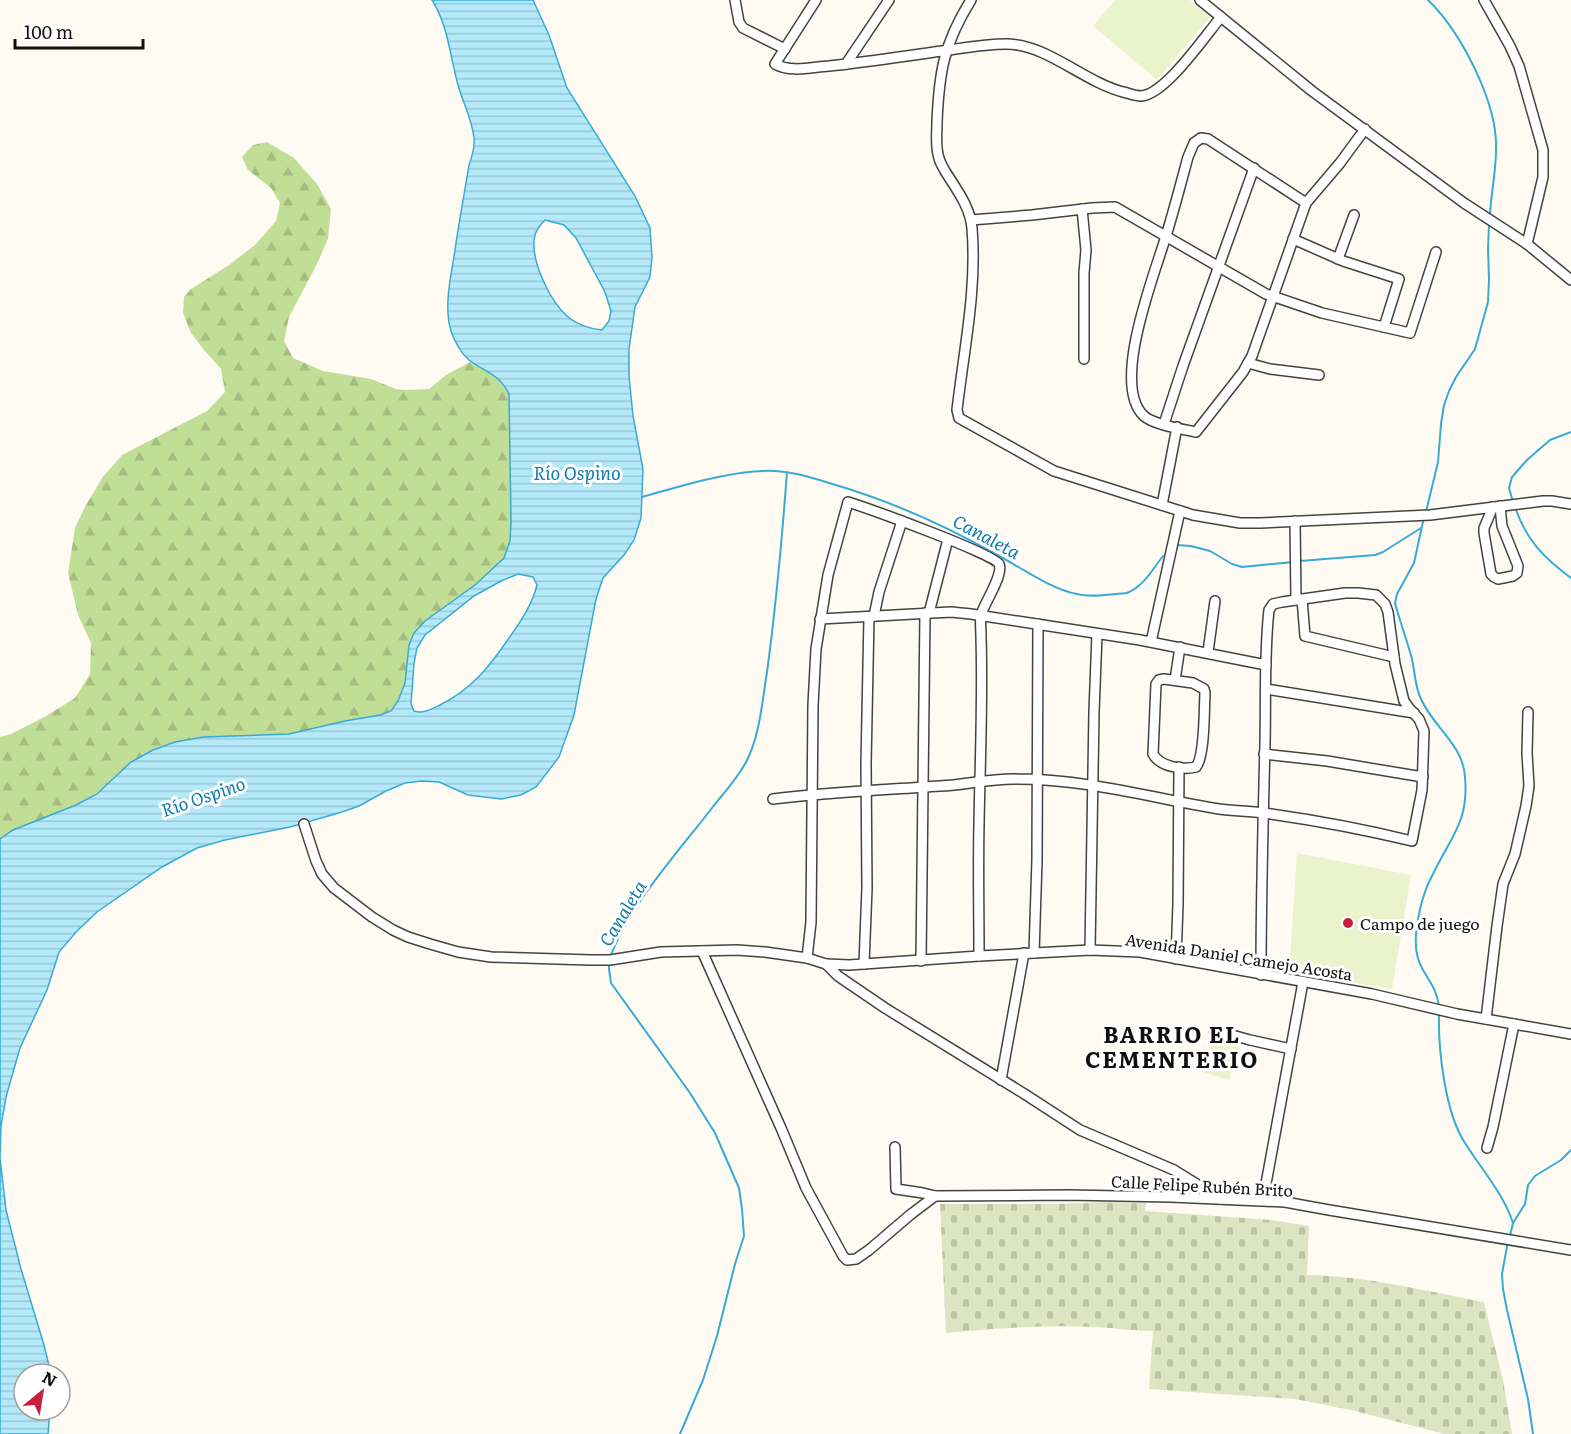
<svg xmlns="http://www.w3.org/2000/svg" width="1571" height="1434" font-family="Literata,serif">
<defs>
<pattern id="forest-firs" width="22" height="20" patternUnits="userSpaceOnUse" patternTransform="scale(1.5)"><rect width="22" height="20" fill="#c1de97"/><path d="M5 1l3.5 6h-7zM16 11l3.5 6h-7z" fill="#a5bd81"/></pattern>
<pattern id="cemetery-stones" width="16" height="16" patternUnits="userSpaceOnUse" patternTransform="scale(1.5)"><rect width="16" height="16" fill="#dde4c1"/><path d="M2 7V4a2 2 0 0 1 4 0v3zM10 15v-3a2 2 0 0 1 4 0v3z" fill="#bdc3a5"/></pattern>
<pattern id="water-rules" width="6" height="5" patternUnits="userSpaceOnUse" patternTransform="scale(1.5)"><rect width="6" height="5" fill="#b4e9fa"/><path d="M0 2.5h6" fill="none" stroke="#9ac7d5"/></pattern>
</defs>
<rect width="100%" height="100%" fill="#fffbf3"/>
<!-- forest -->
<path fill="url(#forest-firs)" d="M267 142 294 158 317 184 331 209 328 239 316 266 289 317 284 341 293 358 323 371 371 379 396 389 406 390 429 389 446 375 470 362C487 371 500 376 509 394L511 522 510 541 504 558 475 585 425 621 409 645 405 683 398 701 391 710 380 715 345 721 289 734 255 736 131 762 97 793 76 805 13 830 0 839V737L11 734 46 716 75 698 90 674 91 643 78 615 68 573 75 528 85 507 102 478 122 455 207 411 225 392 221 369 204 350 191 333 183 313 184 297 191 289 229 265 255 245 276 221 280 203 271 188 248 170 242 157 253 145Z"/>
<!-- cemetery -->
<path fill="url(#cemetery-stones)" d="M1104 1202 1146 1203 1145 1211 1271 1220 1309 1226 1307 1275C1366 1276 1426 1291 1484 1302L1503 1380 1512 1434H1445L1351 1410 1295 1399 1149 1389 1153 1331C1134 1331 1115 1328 1097 1327 1046 1325 996 1328 946 1333L940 1204H1053Z"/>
<!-- pitch -->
<g fill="#ebf3cc">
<path d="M1115 0H1190L1210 17 1157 80 1093 26Z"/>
<path d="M1297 853 1411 875 1392 989 1289 972Z"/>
<path d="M1213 1033 1240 1041 1229 1080 1202 1072Z"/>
</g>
<!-- water -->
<path fill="url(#water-rules)" stroke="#37abd5" stroke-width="1.5" fill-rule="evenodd" d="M432 0H533L549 35 567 88 635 196 650 228 652 257 650 277 635 307 629 349V376L633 416 643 469 641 518 634 540 624 555 603 578 596 599 574 715 559 757 536 787 521 795 501 799 468 795 439 782 422 781 405 783 386 791 359 806 342 812 290 827 225 840 197 848 162 867 97 912 77 931 59 952 47 990 20 1048 6 1097 1 1126 0 1158 6 1210 21 1269 44 1345 51 1374H24V1410H50L48 1434H0V839L13 830 76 805 97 794 131 762 153 750 175 742 203 737 289 734 345 721 380 715 391 711 398 701 405 683 409 645 414 633 425 621 475 585 504 558 510 541 511 522 509 394C496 367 472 371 459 348 456 343 453 337 451 331 444 308 450 280 454 257 458 227 464 196 469 165 472 157 475 148 474 138 472 119 463 103 458 85 450 56 448 25 432 0ZM545 220 564 225 576 238 605 292 611 311 609 321 602 330C590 329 576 324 567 316 550 301 532 263 534 240 535 231 539 226 545 220ZM518 574 533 577 537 585C532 605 521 621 509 638 490 666 472 689 440 705 431 709 424 714 414 711L411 704 414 663 417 648 425 635 474 596 501 581Z"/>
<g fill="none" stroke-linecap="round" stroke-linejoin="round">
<!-- stream -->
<g stroke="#37abd5" stroke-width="2">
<path d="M1428 0C1461 32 1498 103 1496 150 1496 172 1491 193 1490 215"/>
<path d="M642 497C682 486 734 469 775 471 794 472 811 477 829 483 885 499 940 523 992 552 1017 565 1050 589 1077 594 1093 598 1111 594 1127 593 1144 586 1152 570 1163 556"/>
<path d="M1513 502 1509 488 1512 477 1527 460 1550 440 1571 432"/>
<path d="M1515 507C1526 540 1544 558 1571 578"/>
<path d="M1426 512 1438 462 1441 424 1444 405 1449 391 1456 377 1475 349 1488 302 1489 279 1488 249 1489 224"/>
<path d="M1424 517 1414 563 1397 594 1395 603C1400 622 1407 640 1412 659 1415 673 1415 687 1421 699 1433 727 1463 744 1465 777 1469 822 1451 836 1433 874 1423 892 1418 914 1416 935 1415 947 1417 960 1423 970 1431 984 1437 990 1439 1007"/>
<path d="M1176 545 1191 546 1210 551 1232 564 1242 567 1294 562"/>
<path d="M1300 561 1375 555 1383 552 1421 528"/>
<path d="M610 958C628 907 678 852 712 808 723 794 736 780 745 764 760 737 762 702 767 672 776 606 782 539 787 472"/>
<path d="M609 964V969L611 983 690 1093 715 1133 739 1188 742 1209 744 1236 735 1264 717 1336 703 1380 680 1434"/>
<path d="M1439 1013C1438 1049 1445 1113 1465 1143 1482 1170 1503 1193 1513 1223"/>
<path d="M1510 1236 1513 1223 1525 1204 1528 1185 1535 1176 1561 1160 1571 1150"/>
<path d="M1508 1241 1502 1274 1503 1289 1507 1310 1528 1399 1533 1434"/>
</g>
<defs>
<g id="minor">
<path d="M735 0 739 22 743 28 785 49"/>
<path d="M816 0 775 64C791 73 812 67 829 66 867 62 905 56 942 51 964 48 984 44 1006 44 1047 44 1082 81 1123 92 1128 93 1135 96 1141 96 1165 95 1205 36 1221 17"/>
<path d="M971 0C944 43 939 72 937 122 937 134 935 147 939 158 940 163 943 167 945 171 956 189 970 206 972 228 977 290 964 349 957 410L959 418 1054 471 1193 515 1240 523H1260L1430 515 1543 501H1552L1571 504"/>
<path d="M1200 0 1312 91 1464 203 1527 244 1571 280"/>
<path d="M1484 0 1510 46 1519 66 1543 150V177L1527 244"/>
<path d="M846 64 889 0"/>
<path d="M1306 203 1208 139 1201 138 1194 143 1188 157C1181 183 1174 210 1166 236 1155 273 1110 385 1144 416 1154 425 1182 429 1196 432L1243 372 1252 356 1306 203 1340 163 1365 129"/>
<path d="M1082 209 1086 250 1084 273V359"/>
<path d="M971 220 1032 215 1092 208 1115 207 1266 294 1322 313 1410 333 1436 252"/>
<path d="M1293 239 1343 261 1399 279 1384 327"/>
<path d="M1338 259 1354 215"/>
<path d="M1248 363 1270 369 1319 375"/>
<path d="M1164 424 1183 366 1254 168"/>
<path d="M1162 505 1177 427"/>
<path d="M1493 507 1484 528V533L1491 574 1494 577 1498 579 1513 576 1517 573 1518 566 1502 526 1500 506"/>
<path d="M1295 521 1296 600"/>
<path d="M1302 599 1305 636 1394 657"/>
<path d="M929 613 948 539"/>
<path d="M874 616 879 592 902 521"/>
<path d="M820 619 951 612 971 614 1140 640 1266 665"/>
<path d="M1151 642 1180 511"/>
<path d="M1208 652 1215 601"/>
<path d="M1164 679 1193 683 1204 689 1205 693C1204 710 1205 756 1196 767 1182 770 1160 767 1153 754L1156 684 1159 680Z"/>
<path d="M1175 680 1180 647"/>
<path d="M1266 689 1414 713"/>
<path d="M1264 754 1327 761 1423 777"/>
<path d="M773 799C829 792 884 790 940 786 966 785 991 778 1017 779 1086 779 1152 798 1219 809 1234 811 1249 811 1264 813 1314 820 1363 829 1412 841L1422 790 1424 731 1419 719 1409 708 1404 701 1395 664 1388 612 1385 604 1376 595 1358 593H1345L1282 602 1273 604 1269 610C1264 654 1266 700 1265 744 1263 821 1261 898 1261 975"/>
<path d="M304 824 316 861 322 874 334 888 372 917 393 930 408 937 430 944 458 952 491 957 591 960H610L661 952 737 950 765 952 807 958 826 964 838 976 885 1008 1023 1093 1080 1130 1174 1170 1221 1199"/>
<path d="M1090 950 1094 712 1097 634"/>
<path d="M702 951 781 1128 806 1188 843 1256 847 1260 856 1259 869 1250 910 1215 935 1196"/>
<path d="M1034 953 1037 860 1038 624"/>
<path d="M807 958 811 922 813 705 816 649 828 575 848 502C867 508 995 554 999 564 1004 575 984 603 981 615 980 621 981 630 981 637 983 700 980 762 979 824 978 868 979 912 979 956"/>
<path d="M1176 959 1178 904 1179 767"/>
<path d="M921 961 925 613"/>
<path d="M826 964 849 965 979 956 1090 950 1140 952 1372 994 1457 1014 1571 1034"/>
<path d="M864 964 867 888 866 764 869 617"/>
<path d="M1486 1019 1497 926 1503 884 1515 854 1526 806 1529 786 1527 753 1528 712"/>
<path d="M1214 1030 1250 1040 1291 1049"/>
<path d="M1001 1080 1024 953"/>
<path d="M895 1147 896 1189 923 1193 935 1196 1068 1195 1171 1197 1285 1202 1329 1210 1571 1250"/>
<path d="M1487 1148 1493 1127 1514 1024"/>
<path d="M1263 1200 1303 982"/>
</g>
</defs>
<!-- minor casing -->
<use href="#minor" stroke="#434343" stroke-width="12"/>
<!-- minor -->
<use href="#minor" stroke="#fff" stroke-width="9"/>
</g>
<!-- markers -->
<circle fill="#c91f3e" stroke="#fff" stroke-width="2" cx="1348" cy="923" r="6"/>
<g text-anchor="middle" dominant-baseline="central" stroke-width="6" stroke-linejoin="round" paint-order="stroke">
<!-- poi labels -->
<g font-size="16" fill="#101010" stroke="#fff" text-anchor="start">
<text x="1360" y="923">Campo de juego</text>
</g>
<!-- street labels -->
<g font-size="16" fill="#101010" stroke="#fff">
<text transform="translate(1239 956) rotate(9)">Avenida Daniel Camejo Acosta</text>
<text transform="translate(1202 1185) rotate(3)">Calle Felipe Rubén Brito</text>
</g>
<!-- water labels -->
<g font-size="18" font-style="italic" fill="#117caa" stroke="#fff">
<text x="577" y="472">Río Ospino</text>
<text transform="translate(987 536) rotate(28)">Canaleta</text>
<text transform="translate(203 796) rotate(-19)">Río Ospino</text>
<text transform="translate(622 913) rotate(-59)">Canaleta</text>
</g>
<!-- district labels -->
<g font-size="22" font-weight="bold" letter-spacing="1.5" fill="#101010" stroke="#fff">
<text x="1172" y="1033">BARRIO EL<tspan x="1172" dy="25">CEMENTERIO</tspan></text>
</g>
</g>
<!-- north arrow -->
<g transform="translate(42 1392) rotate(30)"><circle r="28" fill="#ffffff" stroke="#9f9f9f" stroke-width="1.5"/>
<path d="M0-4.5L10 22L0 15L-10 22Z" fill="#c91f3e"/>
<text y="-9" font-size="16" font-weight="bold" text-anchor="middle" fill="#101010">N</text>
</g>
<!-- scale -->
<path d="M15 39v9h128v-9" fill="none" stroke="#101010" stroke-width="3"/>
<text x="24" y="39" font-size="18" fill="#101010" stroke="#ffffff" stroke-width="4.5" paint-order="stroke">100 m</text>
</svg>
